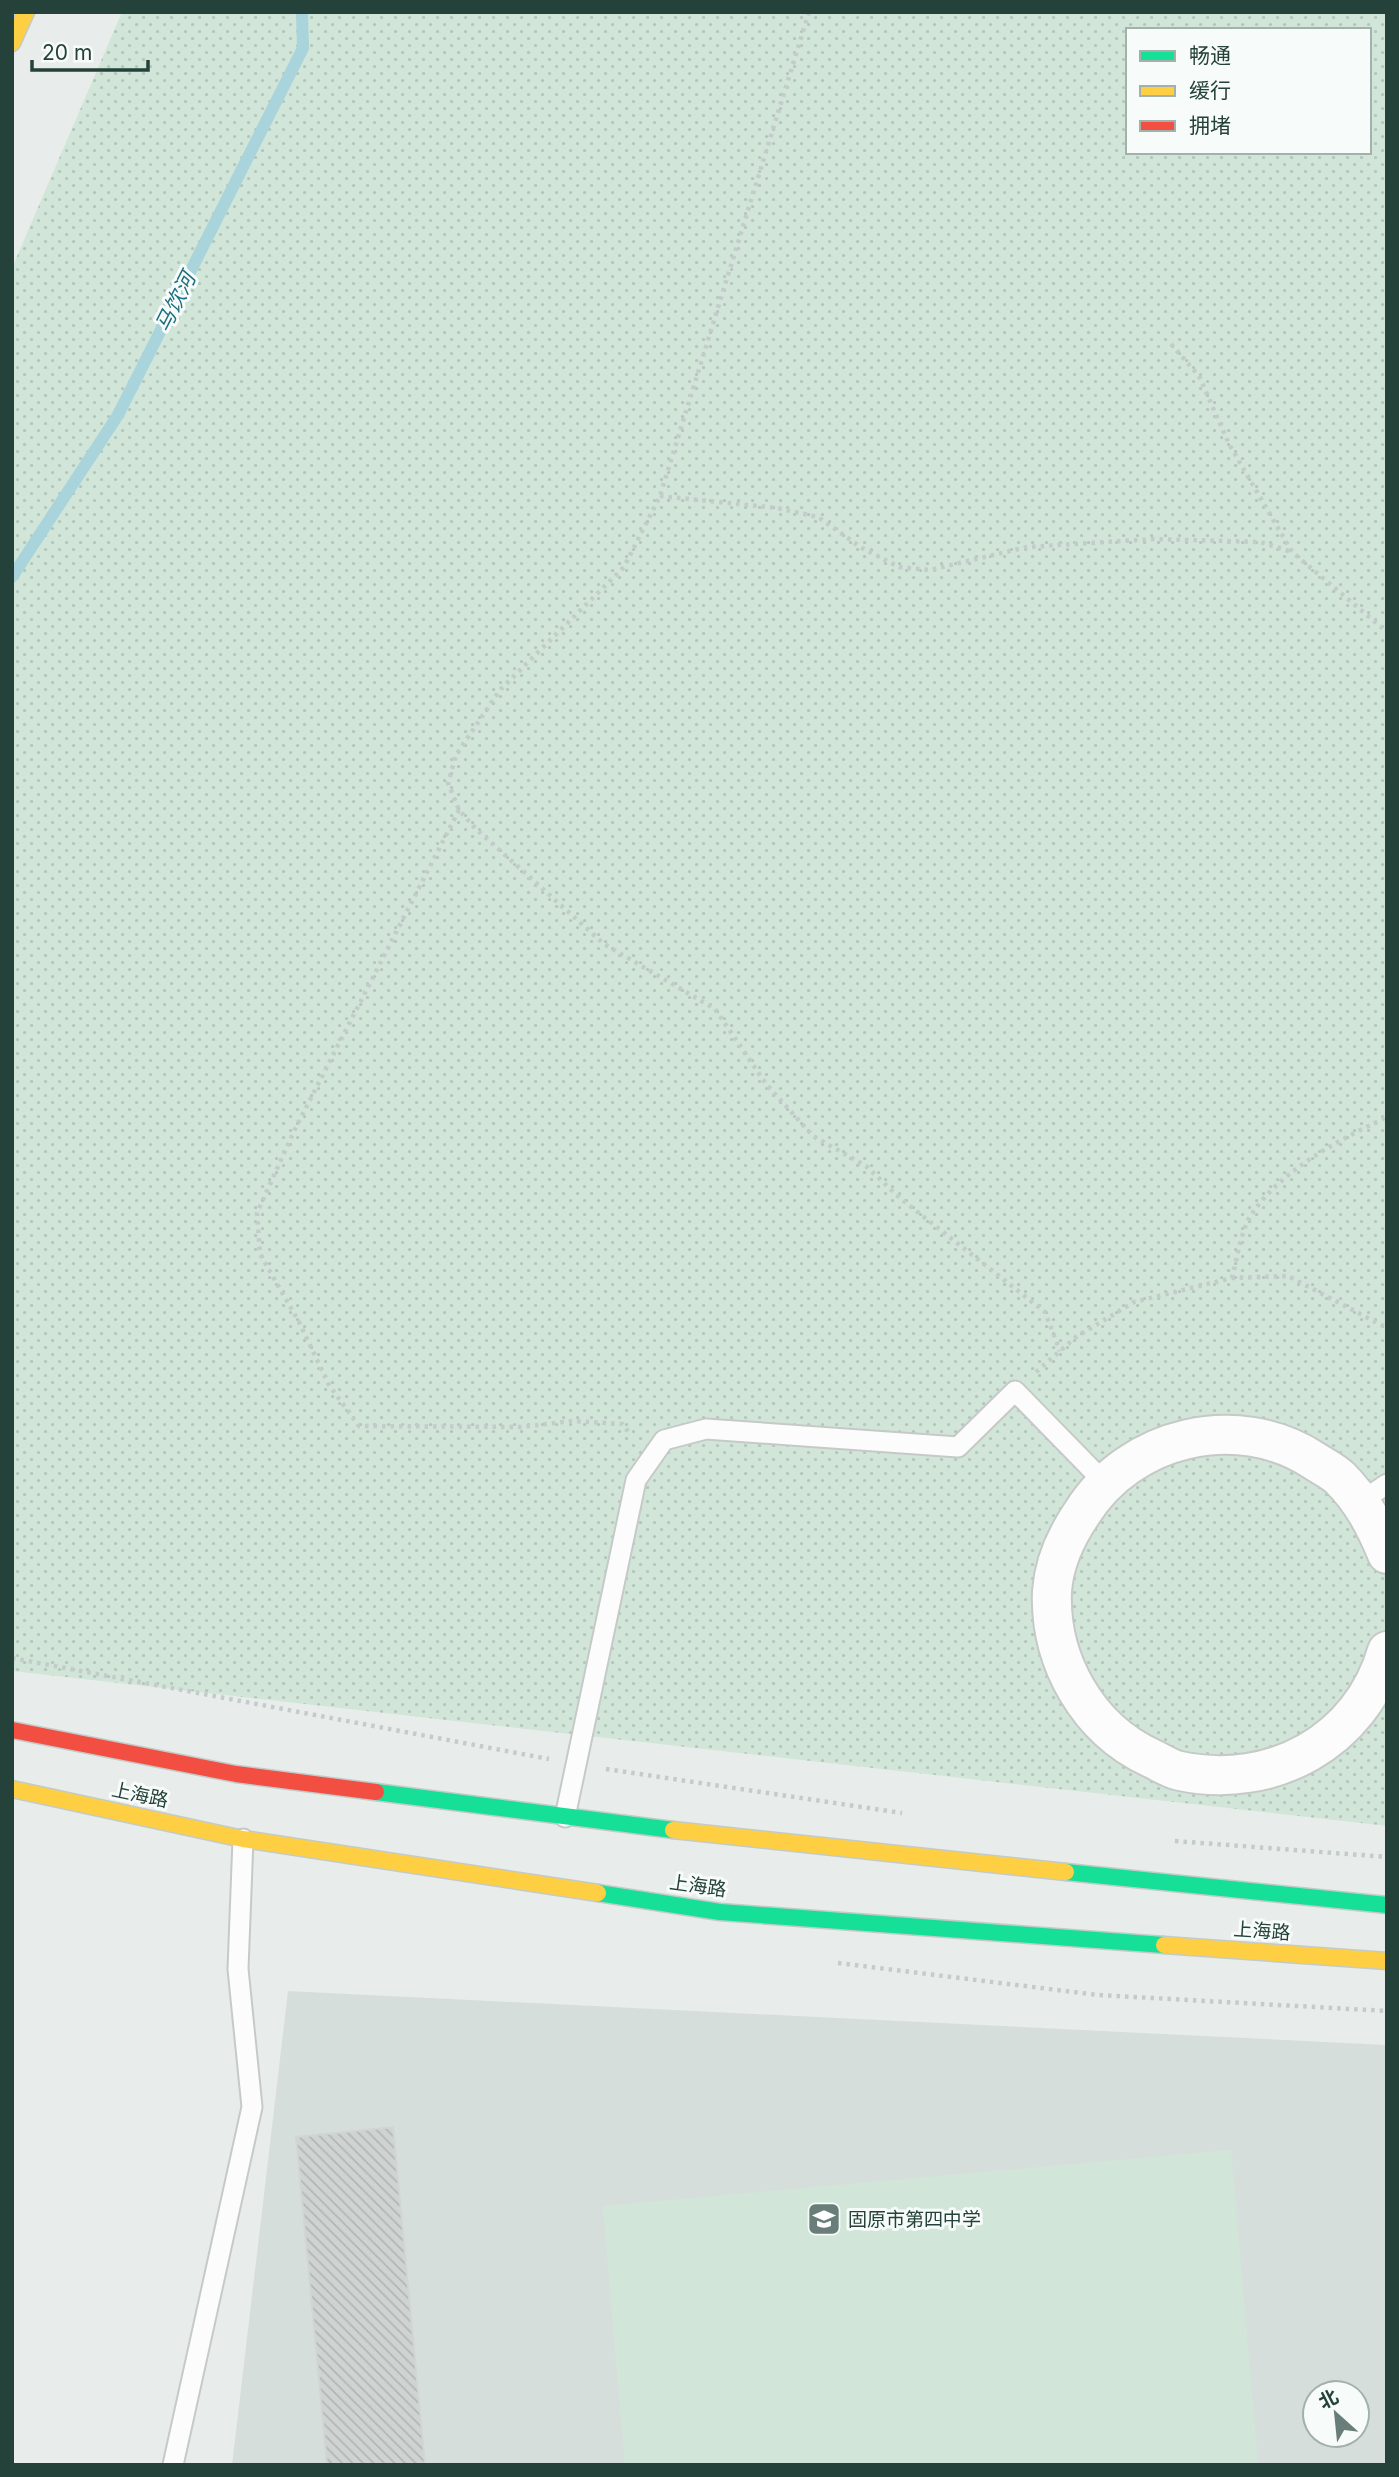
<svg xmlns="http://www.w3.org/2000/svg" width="1399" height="2477" font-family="Inter,'Noto Sans SC',sans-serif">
<defs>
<pattern id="park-dots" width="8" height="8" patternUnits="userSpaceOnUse" patternTransform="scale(1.75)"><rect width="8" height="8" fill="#d1e6d8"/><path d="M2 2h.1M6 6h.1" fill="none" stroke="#b3c6ba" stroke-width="1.8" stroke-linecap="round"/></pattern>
<pattern id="building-back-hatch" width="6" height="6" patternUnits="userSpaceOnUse" patternTransform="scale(1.75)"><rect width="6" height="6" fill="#cfd4d2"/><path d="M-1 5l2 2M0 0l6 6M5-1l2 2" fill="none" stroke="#b2b7b5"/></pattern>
</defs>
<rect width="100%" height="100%" fill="#e8edeb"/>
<!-- built -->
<path fill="#d6dedb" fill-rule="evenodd" d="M288 1991 1387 2045V2465H232ZM1315 2393H1357V2435H1315Z"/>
<!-- park -->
<path fill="url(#park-dots)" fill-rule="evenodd" d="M122 12H1387V1826L12 1671V268ZM1128 30H1369V152H1128Z"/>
<!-- pitch -->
<path fill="#d1e6d8" d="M1231 2150 1258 2465H625L603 2206Z"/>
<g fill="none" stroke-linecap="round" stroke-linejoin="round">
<!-- stream -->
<path stroke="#a9d4db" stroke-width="12" d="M12 577 118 415 303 48 302 12"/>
</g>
<!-- building -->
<path fill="url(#building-back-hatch)" stroke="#d1d6d4" stroke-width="2" d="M393 2127 425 2465H327L296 2137Z"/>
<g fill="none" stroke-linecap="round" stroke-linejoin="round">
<defs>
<g id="lane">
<path d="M1360 1502 1387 1484"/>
<path d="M565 1817 636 1480 664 1440 706 1429 958 1447 1015 1391 1105 1483"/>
<path d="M173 2465 252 2107 238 1969 243 1839"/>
</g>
<path id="street" d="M1387 1554C1375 1525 1362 1500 1340 1478 1333 1471 1322 1466 1313 1460 1237 1411 1130 1436 1082 1513 1067 1535 1054 1563 1052 1591 1049 1661 1088 1729 1151 1758 1160 1762 1170 1769 1180 1771 1272 1790 1361 1742 1387 1651"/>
<g id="fast">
<path d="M376 1792 673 1830"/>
<path d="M1066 1872 1387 1905"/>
<path d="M598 1893 720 1912 1164 1945"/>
</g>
<g id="slow">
<path d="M12 43 26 12"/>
<path d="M12 1789 243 1839 598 1893"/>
<path d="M673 1830 1066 1872"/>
<path d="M1164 1945 1387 1961"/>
</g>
<path id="jam" d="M12 1730 236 1774 376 1792"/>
</defs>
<!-- lane casing -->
<use href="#lane" stroke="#c5cac8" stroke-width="23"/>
<!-- street casing -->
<use href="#street" stroke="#c5cac8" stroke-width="42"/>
<!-- fast casing -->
<use href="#fast" stroke="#c3cbc8" stroke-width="19"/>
<!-- slow casing -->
<use href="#slow" stroke="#c3cbc8" stroke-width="19"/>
<!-- jam casing -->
<use href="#jam" stroke="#c3cbc8" stroke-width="19"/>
<!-- path -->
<g stroke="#c3ccca" stroke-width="4.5" stroke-dasharray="3.5 5" stroke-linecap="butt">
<path d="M809 12 660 496 624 567 500 690 456 755 448 783 459 810 475 828 604 944 715 1009 766 1084 813 1136 866 1166 901 1199 1045 1312 1060 1351"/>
<path d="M1171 344 1199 376 1229 444 1292 552 1387 632"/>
<path d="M660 496 777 508 818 517 862 548 899 567 930 570 1027 547 1153 539 1260 542 1292 552"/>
<path d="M459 810 295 1129 257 1213 260 1254 299 1322 329 1385 359 1426 521 1427 572 1421 622 1424 631 1435"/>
<path d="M1232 1278C1237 1259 1241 1231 1251 1215 1282 1169 1339 1140 1387 1117"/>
<path d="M1036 1372 1076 1337 1134 1302 1232 1278 1288 1276 1387 1328"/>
<path d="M12 1658 549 1759"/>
<path d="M606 1769 902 1813"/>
<path d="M1175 1841 1387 1857"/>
<path d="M838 1963 1098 1995 1387 2011"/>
</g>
<!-- lane -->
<use href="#lane" stroke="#fcfcfc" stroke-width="19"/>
<!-- street -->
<use href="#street" stroke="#fcfcfc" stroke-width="38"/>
<!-- fast -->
<use href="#fast" stroke="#16e098" stroke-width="16"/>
<!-- slow -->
<use href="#slow" stroke="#ffcf43" stroke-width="16"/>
<!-- jam -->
<use href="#jam" stroke="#f24e42" stroke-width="16"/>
</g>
<!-- icons -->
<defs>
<symbol id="school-square" viewBox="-11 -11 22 22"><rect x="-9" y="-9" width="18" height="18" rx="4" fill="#697e78" stroke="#f7fbf9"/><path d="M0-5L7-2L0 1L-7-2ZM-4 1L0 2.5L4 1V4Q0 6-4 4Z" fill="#fff"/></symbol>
</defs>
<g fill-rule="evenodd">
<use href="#school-square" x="805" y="2200" width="38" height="38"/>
</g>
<g text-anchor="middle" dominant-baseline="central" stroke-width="6" stroke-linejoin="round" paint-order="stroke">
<!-- street labels -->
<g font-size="19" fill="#24423a" stroke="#f7fbf9">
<text transform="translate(140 1795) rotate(12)">上海路</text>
<text transform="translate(698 1886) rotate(8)">上海路</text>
<text transform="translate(1262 1931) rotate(4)">上海路</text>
</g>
<!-- poi labels -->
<g font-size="19" fill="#24423a" stroke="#f7fbf9" text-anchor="start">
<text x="848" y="2219">固原市第四中学</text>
</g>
<!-- water labels -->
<g font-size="21" font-style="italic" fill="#1c6f80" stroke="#f7fbf9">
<text transform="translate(175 302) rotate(-63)">马饮河</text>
</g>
</g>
<!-- border -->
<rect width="1399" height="2477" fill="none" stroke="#24423a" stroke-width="28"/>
<!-- legend -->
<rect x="1126" y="28" width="245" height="126" fill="#f7fbf9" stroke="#a3b1ad" stroke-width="2"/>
<rect x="1140" y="51" width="35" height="10" fill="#16e098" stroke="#a3b1ad" stroke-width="2"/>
<text x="1189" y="63" font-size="21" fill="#24423a">畅通</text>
<rect x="1140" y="86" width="35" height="10" fill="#ffcf43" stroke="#a3b1ad" stroke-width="2"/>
<text x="1189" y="98" font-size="21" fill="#24423a">缓行</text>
<rect x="1140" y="121" width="35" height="10" fill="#f24e42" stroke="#a3b1ad" stroke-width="2"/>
<text x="1189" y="133" font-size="21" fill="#24423a">拥堵</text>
<!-- north arrow -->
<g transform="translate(1336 2414) rotate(333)"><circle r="33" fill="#f7fbf9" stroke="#a3b1ad" stroke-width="2"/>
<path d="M0-5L12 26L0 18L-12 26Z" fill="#697e78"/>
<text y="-10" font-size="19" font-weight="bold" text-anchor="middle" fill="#24423a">北</text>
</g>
<!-- scale -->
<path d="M32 60v10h116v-10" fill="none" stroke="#24423a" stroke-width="3.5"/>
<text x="42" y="60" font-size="21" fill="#24423a" stroke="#f7fbf9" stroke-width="5" paint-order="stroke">20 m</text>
</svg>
